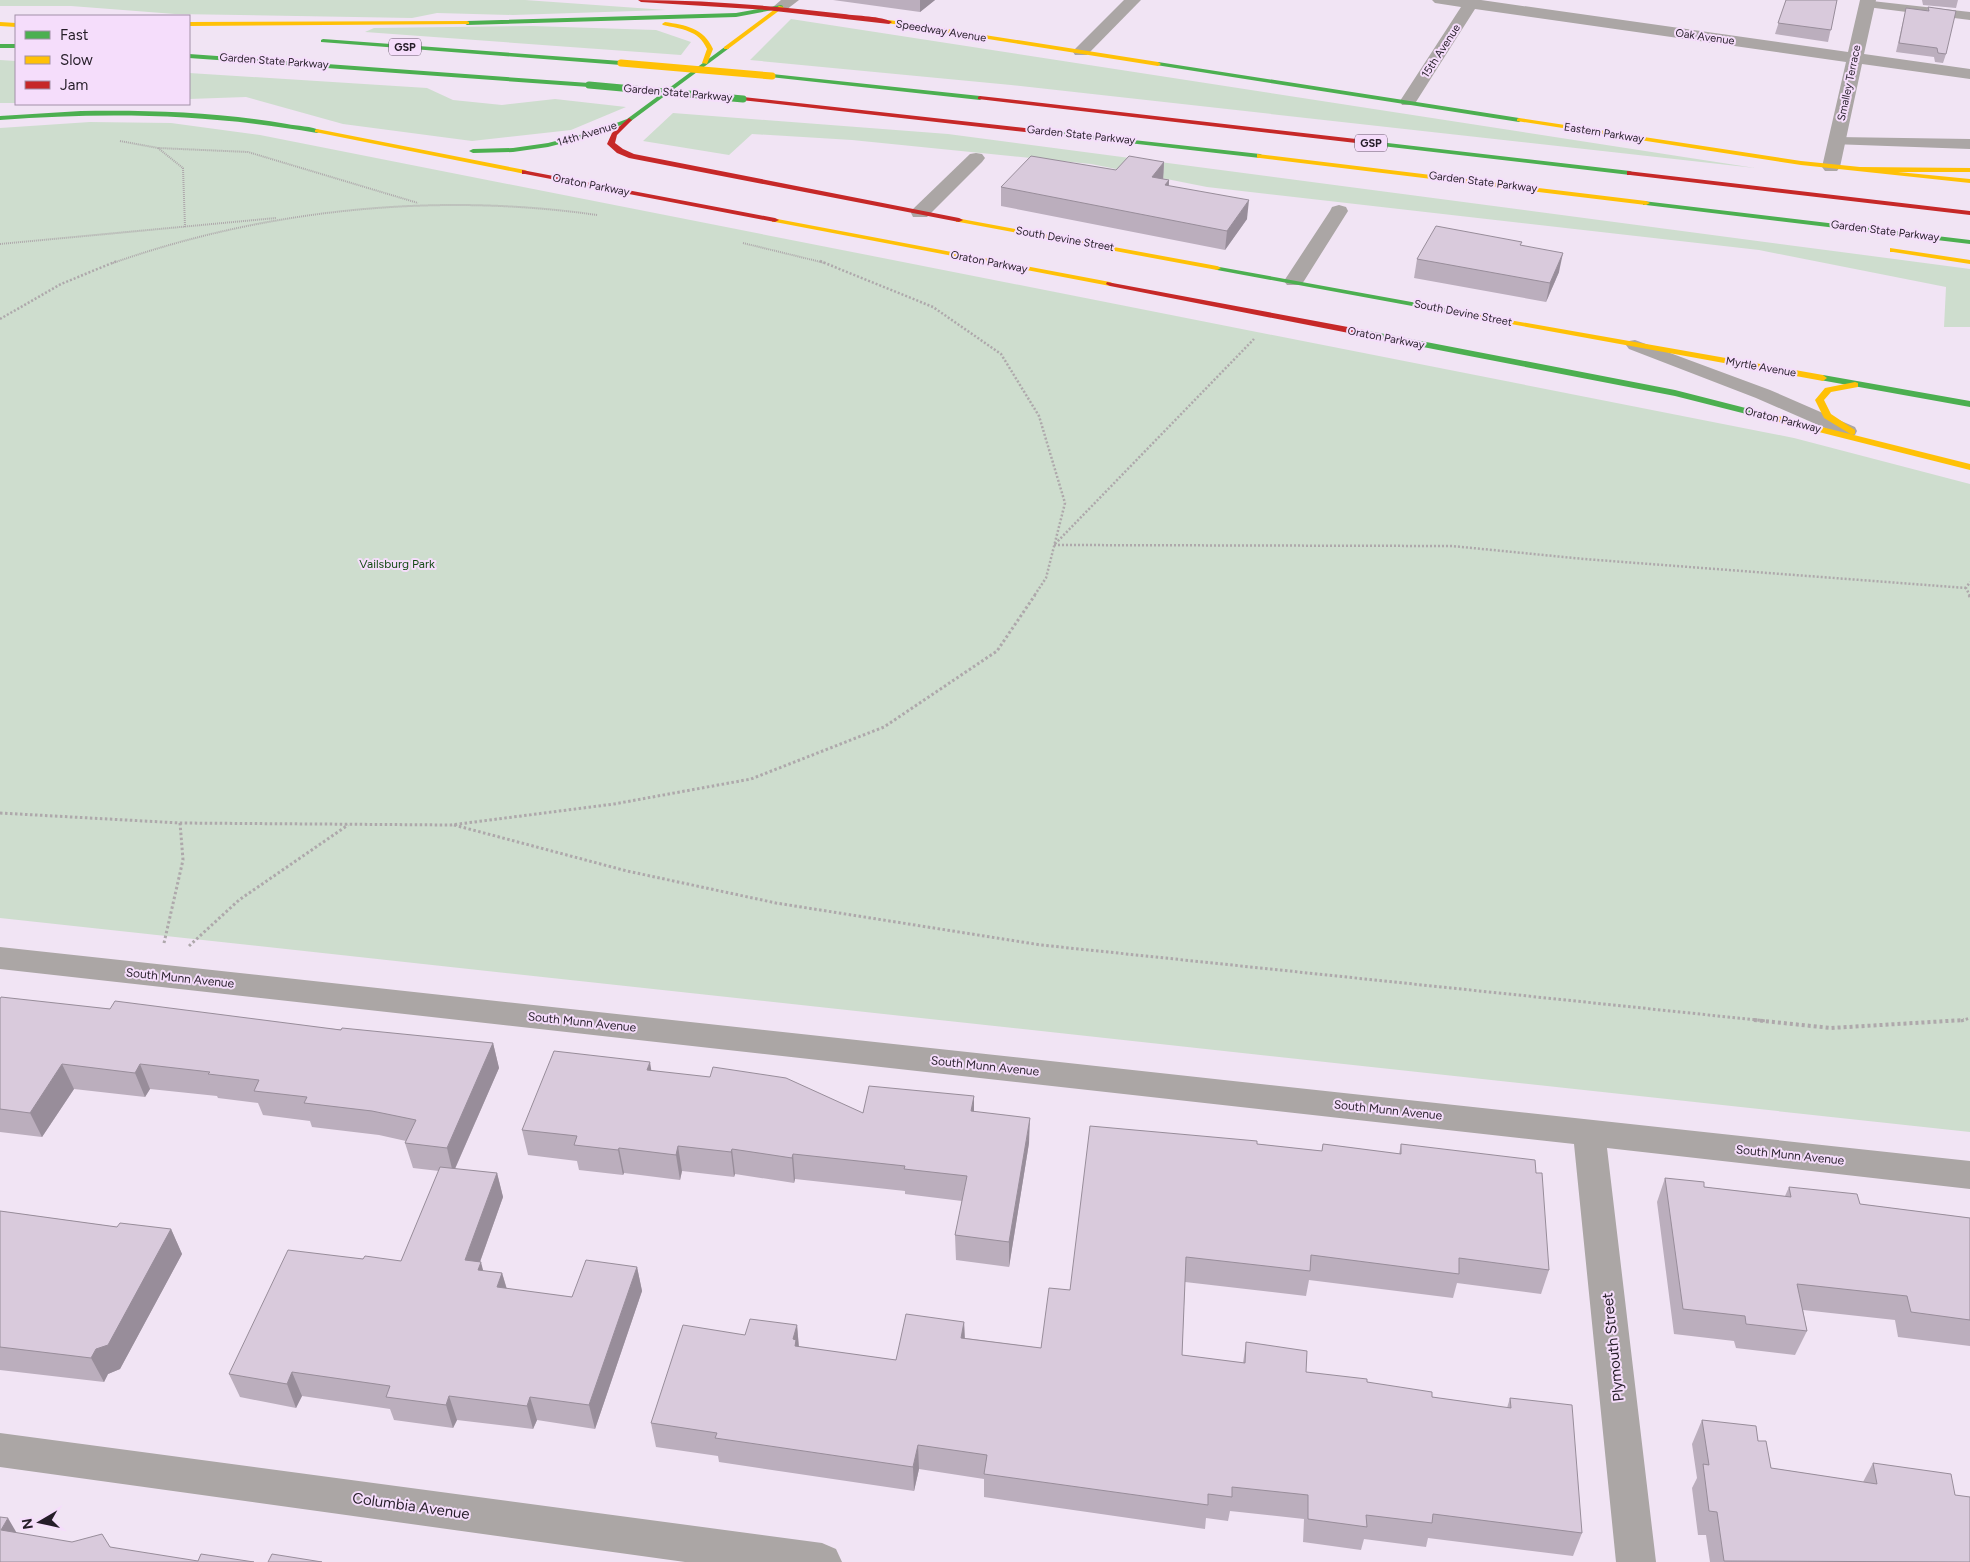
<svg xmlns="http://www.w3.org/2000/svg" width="1970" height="1562" font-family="Figtree,sans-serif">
<rect width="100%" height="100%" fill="#f1e4f4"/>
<!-- green -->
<g fill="#ceddce">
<path d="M0 0H525L666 10 513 15 437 13 412 18 175 14 71 6H0Z"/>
<path d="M791 19 1755 168 1011 85 750 60Z"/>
<path d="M532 26 656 30 691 42 681 55 365 32 374 28Z"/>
<path d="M0 60 16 61V103H0Z"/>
<path d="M189 73 427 88 453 100 502 105 555 99 626 107 571 130 472 141 343 124 246 97 189 99Z"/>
<path d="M673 113 948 134 1970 269V327H1944L1946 287 1759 250 1207 187 1091 164 852 140 752 134 729 155 643 141Z"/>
<path d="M90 122 171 123 260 135 1794 438 1970 484V1132L0 918V128Z"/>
</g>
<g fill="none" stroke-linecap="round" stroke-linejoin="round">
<!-- path-far3 -->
<g stroke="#aea8ab" stroke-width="2" stroke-dasharray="1 1" stroke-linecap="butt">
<path d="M120 141 158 148 248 152 418 203"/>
<path d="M158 148 183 168 185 227"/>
<path d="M743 243 825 263"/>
<path d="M0 244 276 218"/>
<path d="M113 263C266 209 437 192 597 215"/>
</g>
<!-- path-far2 -->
<g stroke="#aea8ab" stroke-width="2.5" stroke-dasharray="2 2" stroke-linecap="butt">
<path d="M820 261 933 307 1001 354 1039 416 1065 503 1046 578 1034 596"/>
<path d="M0 319 61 284 117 261"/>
<path d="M1055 544 1254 339"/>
<path d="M1054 545 1452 546 1584 559 1966 588"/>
<path d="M1970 596 1966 588 1970 582"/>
</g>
<!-- path-far1 -->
<g stroke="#aea8ab" stroke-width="3" stroke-dasharray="2.5 2.5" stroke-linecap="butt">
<path d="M1969 595 1970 597"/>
<path d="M0 813 180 823 451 825 614 804 751 779 884 727 997 651 1035 595"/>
<path d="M454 825 627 871 776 903 1041 945 1766 1021"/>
<path d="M164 943 183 860 180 823"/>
<path d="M189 946 239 900 348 825"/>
<path d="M1961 1021 1970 1018"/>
</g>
<!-- path -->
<path stroke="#aea8ab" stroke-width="4" stroke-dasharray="3 3" stroke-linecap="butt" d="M1754 1020 1831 1028 1964 1020"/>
<!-- lane -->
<g fill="#aba6a5" fill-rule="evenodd">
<path d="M1863 0 1970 12V20L1867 7 1860 3Z"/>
<path d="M1837 137 1970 139V149L1832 144 1830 141 1832 138Z"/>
<path d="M1635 340 1770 390 1855 427 1857 431 1855 435H1841L1756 398 1629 349 1626 345 1629 341Z"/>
</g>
<!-- street -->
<g fill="#aba6a5" fill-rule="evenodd">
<path d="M781 0H799L786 10H776L773 7Z"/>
<path d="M1124 0H1141L1087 55H1075L1073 52 1075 49Z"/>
<path d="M1432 0H1481L1848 52 1860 0H1876L1864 54 1970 69V79L1862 64 1840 167 1837 171H1825L1822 167 1846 62 1475 9 1414 105H1402L1400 101 1461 7 1435 3Z"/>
<path d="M976 153 982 154 985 158 982 162 927 217H913L911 213 913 209 970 154Z"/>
<path d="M1339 205 1346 207 1348 211 1304 281 1301 285H1287L1284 281 1330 211 1332 207Z"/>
<path d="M0 947 1970 1161V1189L1607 1148 1656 1562H1616L1574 1144 0 969Z"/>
<path d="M0 1433 822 1543 836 1549 842 1562H685L0 1467Z"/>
</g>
<!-- fast -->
<g fill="#4caf50" fill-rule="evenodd">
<path d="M781 5 783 6V8L736 17 467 25 464 23 467 21 736 13Z"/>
<path d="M323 39 621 61 624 63 621 65 321 42V40Z"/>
<rect x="0" y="44" width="16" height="4"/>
<path d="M726 46 729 48 728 49 631 121 599 134 548 147 513 152 473 153 469 151 473 149 513 148 548 143 595 131 627 119Z"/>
<path d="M189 54 589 83 592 85 589 87 189 58Z"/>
<path d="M1158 62 1519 118 1522 120 1519 122 1156 65V63Z"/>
<path d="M772 74 980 96 983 98 980 100 770 77 769 76Z"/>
<path d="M81 111C150 110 219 112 287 124 297 126 312 126 321 131L317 133C208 114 110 112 0 120V116Z"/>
<path d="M1052 131 1260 154 1264 156 1260 158 1050 134 1048 133Z"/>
<path d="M1353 139 1630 171 1634 173 1630 175 1356 143 1352 141Z"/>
<path d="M1643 201 1970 240V244L1646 205H1643Z"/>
<path d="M1214 266 1461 311 1465 313 1461 315 1217 270 1213 268Z"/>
<path d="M1364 330 1675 390 1777 416 1778 418 1774 421 1675 396 1361 335 1360 333Z"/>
<path d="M1823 375 1970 401V407L1820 380 1819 378Z"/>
</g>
<!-- slow -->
<g fill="#ffc107" fill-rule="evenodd">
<path d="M779 6 784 7 728 49H724V47Z"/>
<path d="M889 20 1158 62 1161 64 1158 66 887 23V21Z"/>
<path d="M467 21 469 22V24L189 26V22Z"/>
<path d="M0 22 16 23V27L0 26Z"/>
<path d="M665 22C685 25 704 28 713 49L707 64 702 63 707 49C699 30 681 29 663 25L662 24Z"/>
<path d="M1519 118 1801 161 1860 167 1970 168V172H1898L1970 179V183L1801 165 1517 121V119Z"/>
<path d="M317 129 525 170 529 172 525 174 315 132V130Z"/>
<path d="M1257 154 1646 201 1650 203 1646 205 1260 158H1257Z"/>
<path d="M772 218 1110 282 1114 284 1110 286 775 222H772Z"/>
<path d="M956 218 1217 266 1221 268 1217 270 959 222H956Z"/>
<path d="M1890 248 1970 260V264L1893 252H1890Z"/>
<path d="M1458 311 1823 375 1827 378 1823 381 1461 315 1457 313Z"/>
<path d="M1855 382 1858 383V387L1831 392 1824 400 1831 414 1855 430V434L1852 435 1824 418 1815 400 1825 388Z"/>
<path d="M1774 415 1970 464V470L1771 420V416Z"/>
</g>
<!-- jam -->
<g fill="#c62828" fill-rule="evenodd">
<path d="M638 0C707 0 775 6 844 14 856 16 882 16 892 22L889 24 766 10 641 2Z"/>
<path d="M980 96 1356 139 1360 141 1356 143 978 99V97Z"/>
<path d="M743 97 1052 131 1056 133 1052 135 741 100 740 99Z"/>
<path d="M629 118 632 120 617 135 615 143 623 149 634 154 959 218 963 220 959 222 629 158 617 153 607 144 612 133Z"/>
<path d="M522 170 775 218 779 220 775 222 525 174H522Z"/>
<path d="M1627 171 1970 211V215L1630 175H1627Z"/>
<path d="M1107 282 1364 330 1368 333 1364 336 1110 286 1106 284Z"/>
</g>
<!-- fast-bridge -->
<path stroke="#4caf50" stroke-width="7" d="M589 85 743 99"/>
<!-- slow-bridge -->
<path stroke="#ffc107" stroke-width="7" d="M621 63 772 76"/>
</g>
<!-- wall -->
<g fill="#bbaebd">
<path d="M833 0H935L920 12Z"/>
<path d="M1782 0H1837L1828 42 1775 34 1786 0Z"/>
<path d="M1922 0H1958L1956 8 1923 5Z"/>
<path d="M1928 7 1946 54 1943 63 1935 62 1934 57 1896 52 1904 17 1906 8 1927 11Z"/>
<path d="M1164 162 1163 179 1169 180V186L1247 219 1225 250 1001 206V187L1116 170Z"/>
<path d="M1521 246 1559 272 1546 302 1414 278 1417 259Z"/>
<path d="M0 999 493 1043 499 1068 455 1169 497 1173 503 1197 480 1262 483 1271 502 1273 507 1289 572 1297 637 1267 642 1291 595 1429 537 1420 533 1429 457 1420 453 1428 394 1420 390 1409 302 1396 296 1408 240 1397 229 1374 363 1259 401 1261 439 1171 413 1168 405 1143 406 1141 379 1135 312 1127 310 1121 263 1115 258 1103 218 1098 217 1096 150 1089 145 1097 74 1089 42 1137 0 1132Z"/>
<path d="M651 1070 863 1113 974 1096V1111L1029 1143 1009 1267 956 1260 955 1235 962 1201 905 1194V1191L795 1179 794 1183 735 1174 734 1177 682 1171 680 1180 624 1173 623 1175 579 1170 577 1161 528 1155 522 1130Z"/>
<path d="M1257 1144 1322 1151 1323 1144 1399 1154 1401 1144 1536 1173 1549 1270 1541 1294 1457 1283 1453 1298 1309 1280 1306 1296 1185 1282 1182 1355 1243 1363 1246 1342 1306 1372 1367 1382 1432 1397 1507 1408 1510 1398 1582 1533 1573 1556 1428 1538 1426 1547 1364 1539 1361 1550 1303 1542 1304 1519 1230 1511 1228 1521 1206 1518 1205 1529 984 1497V1479L919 1469 914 1491 719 1462 718 1456 656 1447 651 1423 745 1335 797 1325 799 1347 896 1360 964 1322 965 1338 1041 1348 1070 1290Z"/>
<path d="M1665 1178 1704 1187 1785 1196 1789 1187 1860 1204 1970 1218V1346L1898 1337 1895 1320 1803 1310 1807 1331 1795 1355 1736 1348 1734 1341 1674 1334 1657 1202Z"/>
<path d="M0 1211 117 1227 171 1229 182 1254 120 1369 108 1374 104 1382 0 1370Z"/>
<path d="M1702 1420 1758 1441 1771 1468 1863 1482 1873 1463 1970 1562H1710L1706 1535H1698L1692 1488 1697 1478 1692 1444Z"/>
</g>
<!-- shaded-wall -->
<g fill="#988d9a">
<path d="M920 0H935L920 12Z"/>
<path d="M1164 162 1163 181 1152 177Z"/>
<path d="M1169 180 1168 198 1165 185Z"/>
<path d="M1249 200 1247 219 1225 250 1227 231Z"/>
<path d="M1563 253 1559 272 1546 302 1550 283Z"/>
<path d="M493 1043 499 1068 453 1173 447 1148Z"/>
<path d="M650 1062 654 1087 647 1070Z"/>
<path d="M62 1064 74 1089 42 1137 30 1113Z"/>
<path d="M140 1064 150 1089 145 1097 135 1073Z"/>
<path d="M974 1096V1121L971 1111Z"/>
<path d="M1030 1118 1029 1143 1009 1267V1242Z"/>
<path d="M678 1146 682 1171 680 1180 676 1155Z"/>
<path d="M619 1148 624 1173 623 1175 618 1150Z"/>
<path d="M732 1149 735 1174 734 1177 731 1152Z"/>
<path d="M793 1154 795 1179 794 1183 792 1158Z"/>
<path d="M497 1173 503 1197 472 1284 465 1260Z"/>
<path d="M171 1229 182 1254 120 1369 108 1374 104 1382 91 1358 96 1349Z"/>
<path d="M481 1262 487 1286 478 1270Z"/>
<path d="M637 1267 642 1291 595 1429 589 1405Z"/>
<path d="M502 1273 509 1297 497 1287Z"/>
<path d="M964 1322 965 1347 961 1338Z"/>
<path d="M797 1325 799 1350 798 1354 793 1339Z"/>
<path d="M292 1372 302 1396 296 1408 287 1384Z"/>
<path d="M449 1396 457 1420 453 1428 446 1405Z"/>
<path d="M530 1397 537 1420 533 1429 527 1406Z"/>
<path d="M918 1445 919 1469 914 1491 913 1467Z"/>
<path d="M8 1518 22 1542 1 1530Z"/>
</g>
<!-- building -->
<g fill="#d9cadc" stroke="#988d9a">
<path d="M1786 0H1837L1831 30 1778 23Z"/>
<path d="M1928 7 1956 11 1946 54 1938 53 1937 48 1899 43 1906 8 1929 11Z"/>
<path d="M1031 156 1116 170 1129 156 1164 162 1152 177 1169 180 1165 185 1249 200 1227 231 1001 187Z"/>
<path d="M1436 226 1522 242 1520 245 1563 253 1550 283 1417 259Z"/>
<path d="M1 997 110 1009 115 1001 341 1030 342 1028 493 1043 447 1148 405 1143 416 1120 372 1111 304 1103 307 1097 254 1091 259 1080 208 1074 210 1072 140 1064 135 1073 62 1064 30 1113 0 1109V999Z"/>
<path d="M554 1051 650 1062 647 1070 710 1077 713 1067 786 1078 863 1113 869 1086 974 1096 971 1111 1030 1118 1009 1242 955 1235 967 1176 904 1169 905 1166 793 1154 792 1158 732 1149 731 1152 678 1146 676 1155 619 1148 618 1150 574 1145 577 1136 522 1130Z"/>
<path d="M1090 1126 1257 1141V1144L1322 1151 1323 1144 1401 1154V1144L1535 1160 1536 1173H1542L1549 1270 1459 1258V1274L1311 1255 1310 1271 1186 1257 1182 1355 1245 1363 1246 1342 1307 1351 1306 1372 1367 1379V1382L1432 1392V1397L1511 1408 1510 1398 1572 1405 1582 1533 1433 1514 1432 1523 1366 1515 1367 1527 1308 1519V1495L1232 1487V1497L1208 1494V1505L984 1474 987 1455 918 1445 913 1467 715 1438 717 1433 651 1423 683 1325 745 1335 750 1319 797 1325 793 1339 796 1340 795 1346 896 1360 906 1314 964 1322 961 1338 1041 1348 1049 1288 1070 1290Z"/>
<path d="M440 1167 497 1173 465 1260 481 1262 478 1270 502 1273 497 1287 572 1297 586 1260 637 1267 589 1405 530 1397 527 1406 449 1396 446 1405 386 1397 390 1386 292 1372 287 1384 229 1374 288 1250 363 1259 365 1256 401 1261Z"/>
<path d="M1665 1178 1704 1182V1187L1791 1197 1789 1187 1857 1194 1860 1204 1970 1218V1320L1911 1312 1907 1296 1797 1284 1807 1331 1746 1324 1745 1316 1683 1309Z"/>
<path d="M0 1211 117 1227 120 1223 171 1229 108 1345 96 1349 91 1358 0 1347Z"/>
<path d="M1702 1420 1756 1426 1758 1441H1766L1771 1468 1877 1484 1873 1463 1951 1474 1955 1495 1970 1497V1562L1724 1561 1717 1512 1709 1511 1703 1464 1709 1465Z"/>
<path d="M0 1517 8 1518 1 1530 72 1542 102 1534 110 1547 198 1561 201 1554 254 1562H0Z"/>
<path d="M272 1554 322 1562H268Z"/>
</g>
<g text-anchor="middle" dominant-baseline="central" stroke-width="4" stroke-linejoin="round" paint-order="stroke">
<!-- far-street labels -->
<g font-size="11" fill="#251d28" stroke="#f5ddfb">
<text transform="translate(941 31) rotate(9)">Speedway Avenue</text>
<text transform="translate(1705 37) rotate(8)">Oak Avenue</text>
<text transform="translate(1441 51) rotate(-57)">15th Avenue</text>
<text transform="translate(274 61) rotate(4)">Garden State Parkway</text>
<text transform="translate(1849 83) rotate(-78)">Smalley Terrace</text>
<text transform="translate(678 93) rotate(5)">Garden State Parkway</text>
<text transform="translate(1604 133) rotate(9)">Eastern Parkway</text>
<text transform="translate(587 134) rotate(-17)">14th Avenue</text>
<text transform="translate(1081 135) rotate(6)">Garden State Parkway</text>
<text transform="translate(1483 182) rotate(7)">Garden State Parkway</text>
<text transform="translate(591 185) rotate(11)">Oraton Parkway</text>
<text transform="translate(1885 231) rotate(7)">Garden State Parkway</text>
<text transform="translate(1065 239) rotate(10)">South Devine Street</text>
<text transform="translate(989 262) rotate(11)">Oraton Parkway</text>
<text transform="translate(1463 313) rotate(11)">South Devine Street</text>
<text transform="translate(1386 338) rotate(11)">Oraton Parkway</text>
<text transform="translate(1761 367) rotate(10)">Myrtle Avenue</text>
<text transform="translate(1783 420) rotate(14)">Oraton Parkway</text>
</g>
<!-- shield labels -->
<g fill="#f5ddfb" stroke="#635767" stroke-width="1">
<rect x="389" y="38.5" width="32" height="17" rx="4"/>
<rect x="1355" y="134.5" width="32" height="17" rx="4"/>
</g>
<g font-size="11" font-weight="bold" fill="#251d28">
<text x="405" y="47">GSP</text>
<text x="1371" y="143">GSP</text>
</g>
<!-- park labels -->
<g font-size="12" fill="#154b16" stroke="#f5ddfb">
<text x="397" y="564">Vailsburg Park</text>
</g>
<!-- street labels -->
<g font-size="12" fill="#251d28" stroke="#f5ddfb">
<text transform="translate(180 978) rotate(6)">South Munn Avenue</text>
<text transform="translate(582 1022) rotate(6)">South Munn Avenue</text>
<text transform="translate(985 1066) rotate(6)">South Munn Avenue</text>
<text transform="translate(1388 1110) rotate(6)">South Munn Avenue</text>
<text transform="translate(1790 1155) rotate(6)">South Munn Avenue</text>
</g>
<!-- near-street labels -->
<g font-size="15" fill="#251d28" stroke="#f5ddfb">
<text transform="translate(1613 1347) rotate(-96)">Plymouth Street</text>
<text transform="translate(411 1506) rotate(8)">Columbia Avenue</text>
</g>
</g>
<!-- legend -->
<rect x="15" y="15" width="175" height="90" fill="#f5ddfb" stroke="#a290a7"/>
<rect x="25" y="31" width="25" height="8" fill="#4caf50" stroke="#a290a7"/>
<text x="60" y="40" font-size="15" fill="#251d28">Fast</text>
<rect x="25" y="56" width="25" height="8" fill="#ffc107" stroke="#a290a7"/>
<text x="60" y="65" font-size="15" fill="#251d28">Slow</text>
<rect x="25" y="81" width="25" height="8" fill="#c62828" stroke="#a290a7"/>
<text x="60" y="90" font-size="15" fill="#251d28">Jam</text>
<!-- north arrow -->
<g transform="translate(40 1522) rotate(261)" stroke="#f5ddfb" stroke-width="4" paint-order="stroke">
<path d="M0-4L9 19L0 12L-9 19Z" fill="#251d28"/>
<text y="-8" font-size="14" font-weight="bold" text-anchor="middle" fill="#251d28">N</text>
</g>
</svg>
